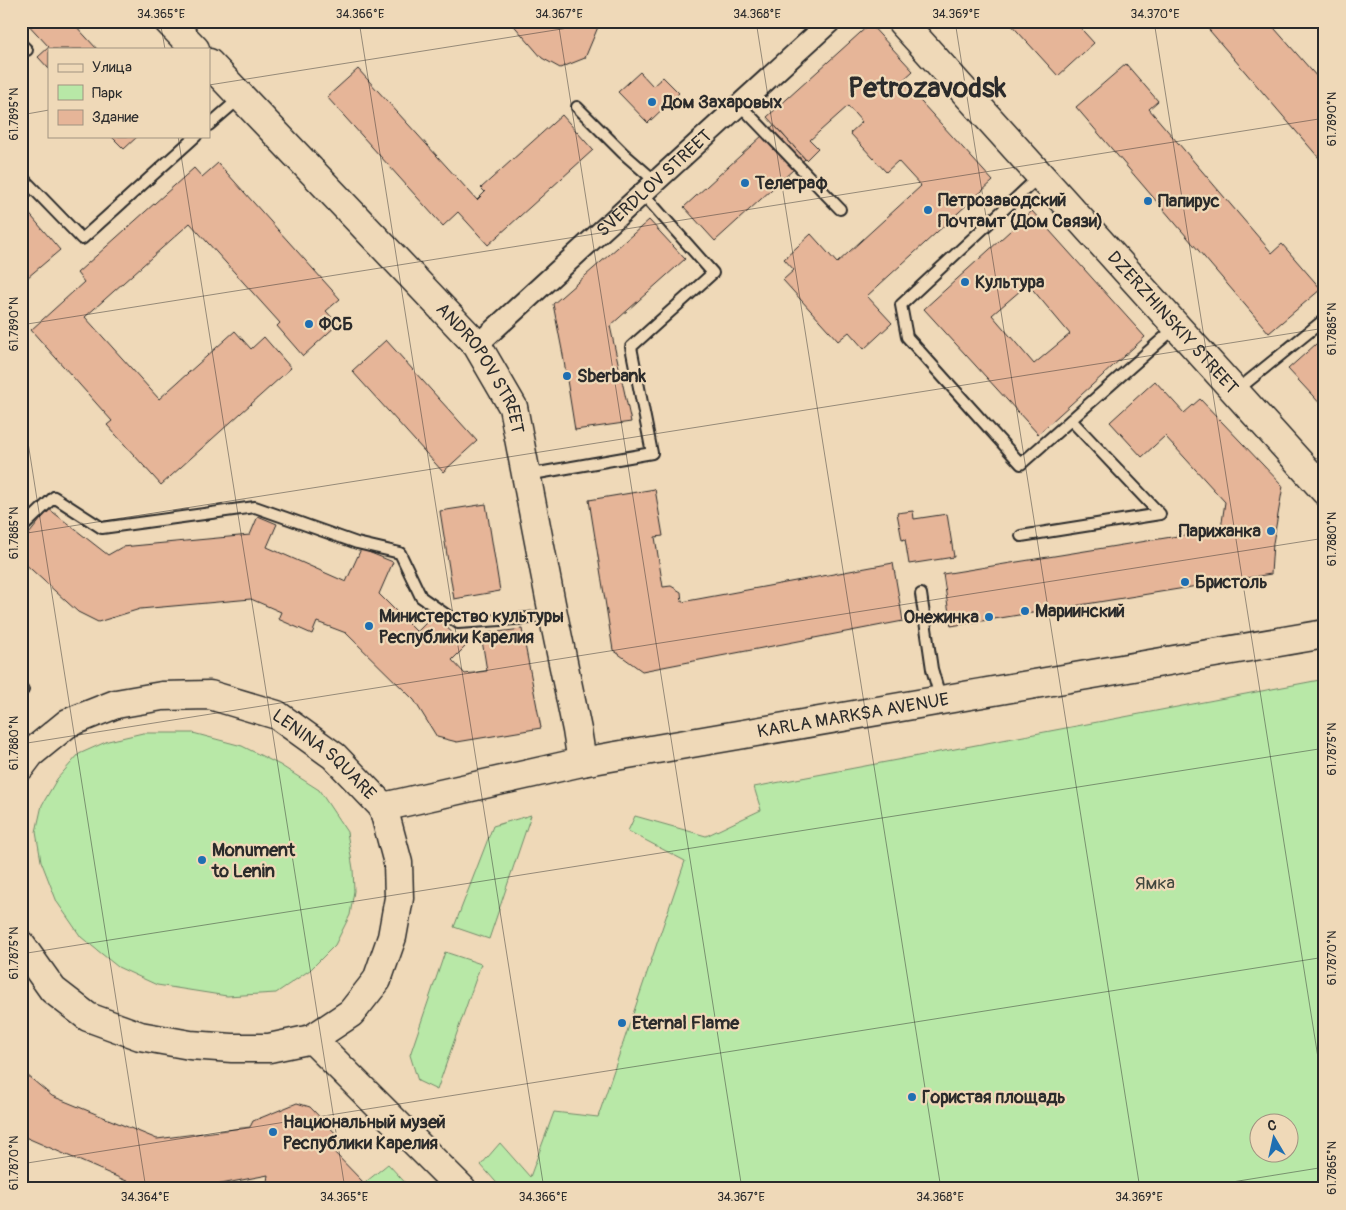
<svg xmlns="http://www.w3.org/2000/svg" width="1346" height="1210" font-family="Pangolin,sans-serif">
<rect width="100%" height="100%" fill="#efd9b8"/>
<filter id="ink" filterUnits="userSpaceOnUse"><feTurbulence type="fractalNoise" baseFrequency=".02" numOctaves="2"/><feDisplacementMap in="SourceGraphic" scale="10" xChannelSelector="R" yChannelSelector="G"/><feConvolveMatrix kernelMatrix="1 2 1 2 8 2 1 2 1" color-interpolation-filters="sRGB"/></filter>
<g filter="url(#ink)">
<!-- green -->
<g fill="#b8e8a7" stroke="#728a69" fill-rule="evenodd">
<path d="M1325 679V1189H502L481 1165 500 1143 530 1177 554 1112 598 1117 685 861 628 831 635 816 706 836 761 810 754 787ZM1288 1122V1152H1258V1122Z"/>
<path d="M143 733H193L242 746 280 765 319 790 347 832 353 869 354 891 350 915 335 945 310 970 276 993 227 996 157 985 118 967 81 937 57 902 41 861 36 832 42 805 57 779 79 754 108 741Z"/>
<path d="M531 815 489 939 454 927 493 826Z"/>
<path d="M445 952 481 964 437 1090 418 1081 410 1055Z"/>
<path d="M388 1164 411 1189H357Z"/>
</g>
<!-- building -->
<g fill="#e6b598" stroke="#2b2b2b" fill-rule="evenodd">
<path d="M25 21H76L74 24 97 49H49V69L38 57 49 47Z"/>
<path d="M510 21H594L598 27 585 58 560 68 542 58Z"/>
<path d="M727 21H745L735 30Z"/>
<path d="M1008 21H1074L1094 43 1058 76Z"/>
<path d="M1207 21H1268L1325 86V165L1204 24Z"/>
<path d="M870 24 913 71 902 81 993 181 867 296 892 323 864 349 849 332 838 341 783 280 794 270 784 259 811 234 837 263 921 186 898 161 886 172 850 133 862 122 848 106 810 140 818 148 806 160 767 117Z"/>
<path d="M1126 64 1158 101 1149 109 1272 253 1282 244 1321 289 1269 333 1076 107Z"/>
<path d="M358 69 477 200 485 192 481 188 562 115 593 150 488 245 458 212 443 226 327 97Z"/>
<path d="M640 72 653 86 663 77 679 93 648 123 618 92Z"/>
<path d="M774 125 805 159 715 241 684 207Z"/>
<path d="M111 136H138L124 149Z"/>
<path d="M218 163 340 299 326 311 338 324 303 356 277 326 280 323 190 223 85 317 159 399 235 331 251 349 264 337 291 368 161 485 107 425 112 421 31 330 84 282 77 273 194 168 202 177Z"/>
<path d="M21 204 60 250 21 283Z"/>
<path d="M1032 211 1145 337 1038 434 924 309ZM1028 284 1070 334 1034 364 992 315Z"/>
<path d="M649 220 685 259 610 326 631 422 575 430 563 355 553 304Z"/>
<path d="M1325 336V409L1288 369Z"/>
<path d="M386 340 477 441 443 472 352 371Z"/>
<path d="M1155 381 1184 413 1200 399 1283 486 1273 543 1271 574 951 626 943 574 1221 529 1225 502 1165 436 1142 457 1110 422Z"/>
<path d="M655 489 663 536 655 537 663 587 671 586 681 592 682 602 893 563 903 621 642 671 613 650 589 500Z"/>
<path d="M486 504 500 591 454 599 440 511Z"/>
<path d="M49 509 108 555 122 547 250 535 258 516 277 524 267 547 346 582 361 549 393 562 379 594 417 632 434 615 466 646 452 660 465 674 487 671 481 634 522 629 541 728 457 742 437 737 414 700 346 633 317 622 312 634 278 619 281 612 251 599 140 609 98 622 78 612 21 560V544Z"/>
<path d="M913 511 914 519 947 514 954 557 909 564 905 539 902 540 897 513Z"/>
<path d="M21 1070 52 1096 157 1139 250 1127 253 1121 297 1103 310 1107 343 1141 333 1151 363 1182 355 1189H266L268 1175 216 1185 217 1189H182L181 1183 145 1189 25 1137 21 1141Z"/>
</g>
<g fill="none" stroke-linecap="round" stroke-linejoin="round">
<defs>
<g id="lane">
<path d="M21 44 27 50"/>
<path d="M740 105 840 209"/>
<path d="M577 107 623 153 655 181"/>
<path d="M209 125 240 98"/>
<path d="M21 176 82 239 196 136"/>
<path d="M1041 177 1030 185 901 305 907 337 1021 464 1176 327"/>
<path d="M1236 391 1325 319"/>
<path d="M527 475 652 453 631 347 713 273 643 194"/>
<path d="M21 529 54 497 102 528 255 507 357 543 400 553 421 597 458 623 529 618 553 614"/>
<path d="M1021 536 1160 514 1071 420"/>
<path d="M921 594 932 669 941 700"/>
<path d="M21 687 23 690"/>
</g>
<g id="street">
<path id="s1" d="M477 345 831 21"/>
</g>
<g id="secondary">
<path d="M168 21 195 49"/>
<path id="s2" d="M901 21 1325 491"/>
<path id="s3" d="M209 63 477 345 513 407 553 614 577 730 582 762"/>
<path id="s4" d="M21 766 30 754 68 723 116 704 162 696 210 695 277 715 334 756 383 807 398 863 399 898 392 937 377 980 351 1013 312 1039 269 1048H232L190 1045 140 1036 88 1017 53 990 21 945"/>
<path id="s5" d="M383 807 582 762 616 756 1325 634"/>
<path d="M312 1039 462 1189"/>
</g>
</defs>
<!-- lane casing -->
<use href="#lane" stroke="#2b2b2b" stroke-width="14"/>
<!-- street casing -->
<use href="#street" stroke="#2b2b2b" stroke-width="24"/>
<!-- secondary casing -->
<use href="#secondary" stroke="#2b2b2b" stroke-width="31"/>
<!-- lane -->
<use href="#lane" stroke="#efd9b8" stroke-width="10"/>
<!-- street -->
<use href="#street" stroke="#efd9b8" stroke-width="20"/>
<!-- secondary -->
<use href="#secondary" stroke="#efd9b8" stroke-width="28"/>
</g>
</g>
<!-- ticks -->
<path fill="none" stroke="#2b2b2b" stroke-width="1" stroke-opacity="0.45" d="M160 21 165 49M359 21 544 1189M558 21 742 1189M756 21 941 1189M955 21 1140 1189M1154 21 1325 1102M209 85 612 21M21 115 49 110M178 136 345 1189M21 325 1325 118M21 398 146 1189M21 534 1325 328M21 744 1325 538M21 954 1325 748M21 1164 1325 957M1189 1189 1325 1167"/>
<!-- markers -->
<g fill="#1f6fb2" stroke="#efd9b8" stroke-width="2">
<circle cx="652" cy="102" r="5"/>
<circle cx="745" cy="183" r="5"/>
<circle cx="1148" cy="201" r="5"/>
<circle cx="928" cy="210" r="5"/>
<circle cx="965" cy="282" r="5"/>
<circle cx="309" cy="324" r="5"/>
<circle cx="567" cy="376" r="5"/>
<circle cx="1271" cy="531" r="5"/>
<circle cx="1185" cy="582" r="5"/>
<circle cx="1025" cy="611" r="5"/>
<circle cx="989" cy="617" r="5"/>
<circle cx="369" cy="626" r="5"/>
<circle cx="202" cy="860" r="5"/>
<circle cx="622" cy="1023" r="5"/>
<circle cx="912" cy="1097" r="5"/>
<circle cx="273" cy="1132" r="5"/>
</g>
<g text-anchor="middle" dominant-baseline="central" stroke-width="4.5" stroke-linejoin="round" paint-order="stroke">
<!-- poi labels -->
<g font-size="18" font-weight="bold" fill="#2b2b2b" stroke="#efd9b8" text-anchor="start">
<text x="662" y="102">Дом Захаровых</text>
<text x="755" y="183">Телеграф</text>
<text x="938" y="200">Петрозаводский<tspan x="938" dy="21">Почтамт (Дом Связи)</tspan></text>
<text x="1158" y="201">Папирус</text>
<text x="975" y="282">Культура</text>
<text x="319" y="324">ФСБ</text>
<text x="577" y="376">Sberbank</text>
<text x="1261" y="531" text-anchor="end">Парижанка</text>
<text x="1195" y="582">Бристоль</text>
<text x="1035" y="611">Мариинский</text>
<text x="379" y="616">Министерство культуры<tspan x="379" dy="21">Республики Карелия</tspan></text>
<text x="979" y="617" text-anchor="end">Онежинка</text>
<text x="212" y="850">Monument<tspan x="212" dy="21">to Lenin</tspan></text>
<text x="632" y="1023">Eternal Flame</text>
<text x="922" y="1097">Гористая площадь</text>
<text x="283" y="1122">Национальный музей<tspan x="283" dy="21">Республики Карелия</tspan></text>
</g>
<!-- street labels -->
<g font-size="18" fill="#2b2b2b" stroke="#efd9b8">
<text stroke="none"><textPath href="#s1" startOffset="240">SVERDLOV STREET</textPath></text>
<text stroke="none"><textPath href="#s2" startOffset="406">DZERZHINSKIY STREET</textPath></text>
<text stroke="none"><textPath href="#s3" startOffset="411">ANDROPOV STREET</textPath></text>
<text stroke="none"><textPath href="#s5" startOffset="479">KARLA MARKSA AVENUE</textPath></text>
<text stroke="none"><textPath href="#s4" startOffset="342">LENINA SQUARE</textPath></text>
</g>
<!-- park labels -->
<g font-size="18" fill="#40473e" stroke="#efd9b8">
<text x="1155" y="883">Ямка</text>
</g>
<!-- town labels -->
<g font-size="28" font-weight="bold" fill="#2b2b2b" stroke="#efd9b8">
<text x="927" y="88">Petrozavodsk</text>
</g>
</g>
<!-- margin -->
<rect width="1346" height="1210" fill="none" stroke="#efd9b8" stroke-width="55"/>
<!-- legend -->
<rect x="48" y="48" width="162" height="90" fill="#efd9b8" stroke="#a19380"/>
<rect x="58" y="64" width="25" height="8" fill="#efd9b8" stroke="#a19380"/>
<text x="92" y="72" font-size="15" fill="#2b2b2b">Улица</text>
<rect x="58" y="85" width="25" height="15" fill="#b8e8a7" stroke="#a19380"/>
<text x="92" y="98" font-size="15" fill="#2b2b2b">Парк</text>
<rect x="58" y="110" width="25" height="15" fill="#e6b598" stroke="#a19380"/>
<text x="92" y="122" font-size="15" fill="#2b2b2b">Здание</text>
<!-- north arrow -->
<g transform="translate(1274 1138) rotate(351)"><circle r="24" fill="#efd9b8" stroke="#a19380"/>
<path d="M0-4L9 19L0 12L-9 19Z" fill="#1f6fb2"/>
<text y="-8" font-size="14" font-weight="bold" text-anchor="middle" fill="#2b2b2b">С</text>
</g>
<rect x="28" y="28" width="1290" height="1154" fill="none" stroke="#2b2b2b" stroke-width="2"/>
<g font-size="12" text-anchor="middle" fill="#2b2b2b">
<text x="161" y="18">34.365°E</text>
<text x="360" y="18">34.366°E</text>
<text x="559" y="18">34.367°E</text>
<text x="757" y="18">34.368°E</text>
<text x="956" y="18">34.369°E</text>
<text x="1155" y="18">34.370°E</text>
<text transform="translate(14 114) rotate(-90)" y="4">61.7895°N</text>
<text transform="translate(1332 119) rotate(-90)" y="4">61.7890°N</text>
<text transform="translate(14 324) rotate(-90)" y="4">61.7890°N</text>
<text transform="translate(1332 329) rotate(-90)" y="4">61.7885°N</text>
<text transform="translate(14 533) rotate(-90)" y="4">61.7885°N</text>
<text transform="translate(1332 539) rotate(-90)" y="4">61.7880°N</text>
<text transform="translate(14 743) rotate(-90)" y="4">61.7880°N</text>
<text transform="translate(1332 749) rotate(-90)" y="4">61.7875°N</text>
<text transform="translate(14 953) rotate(-90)" y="4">61.7875°N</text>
<text transform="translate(1332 958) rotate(-90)" y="4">61.7870°N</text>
<text transform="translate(14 1163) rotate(-90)" y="4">61.7870°N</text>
<text transform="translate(1332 1168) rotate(-90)" y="4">61.7865°N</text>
<text x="145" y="1201">34.364°E</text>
<text x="344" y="1201">34.365°E</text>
<text x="543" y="1201">34.366°E</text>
<text x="741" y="1201">34.367°E</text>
<text x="940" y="1201">34.368°E</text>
<text x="1139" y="1201">34.369°E</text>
</g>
</svg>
